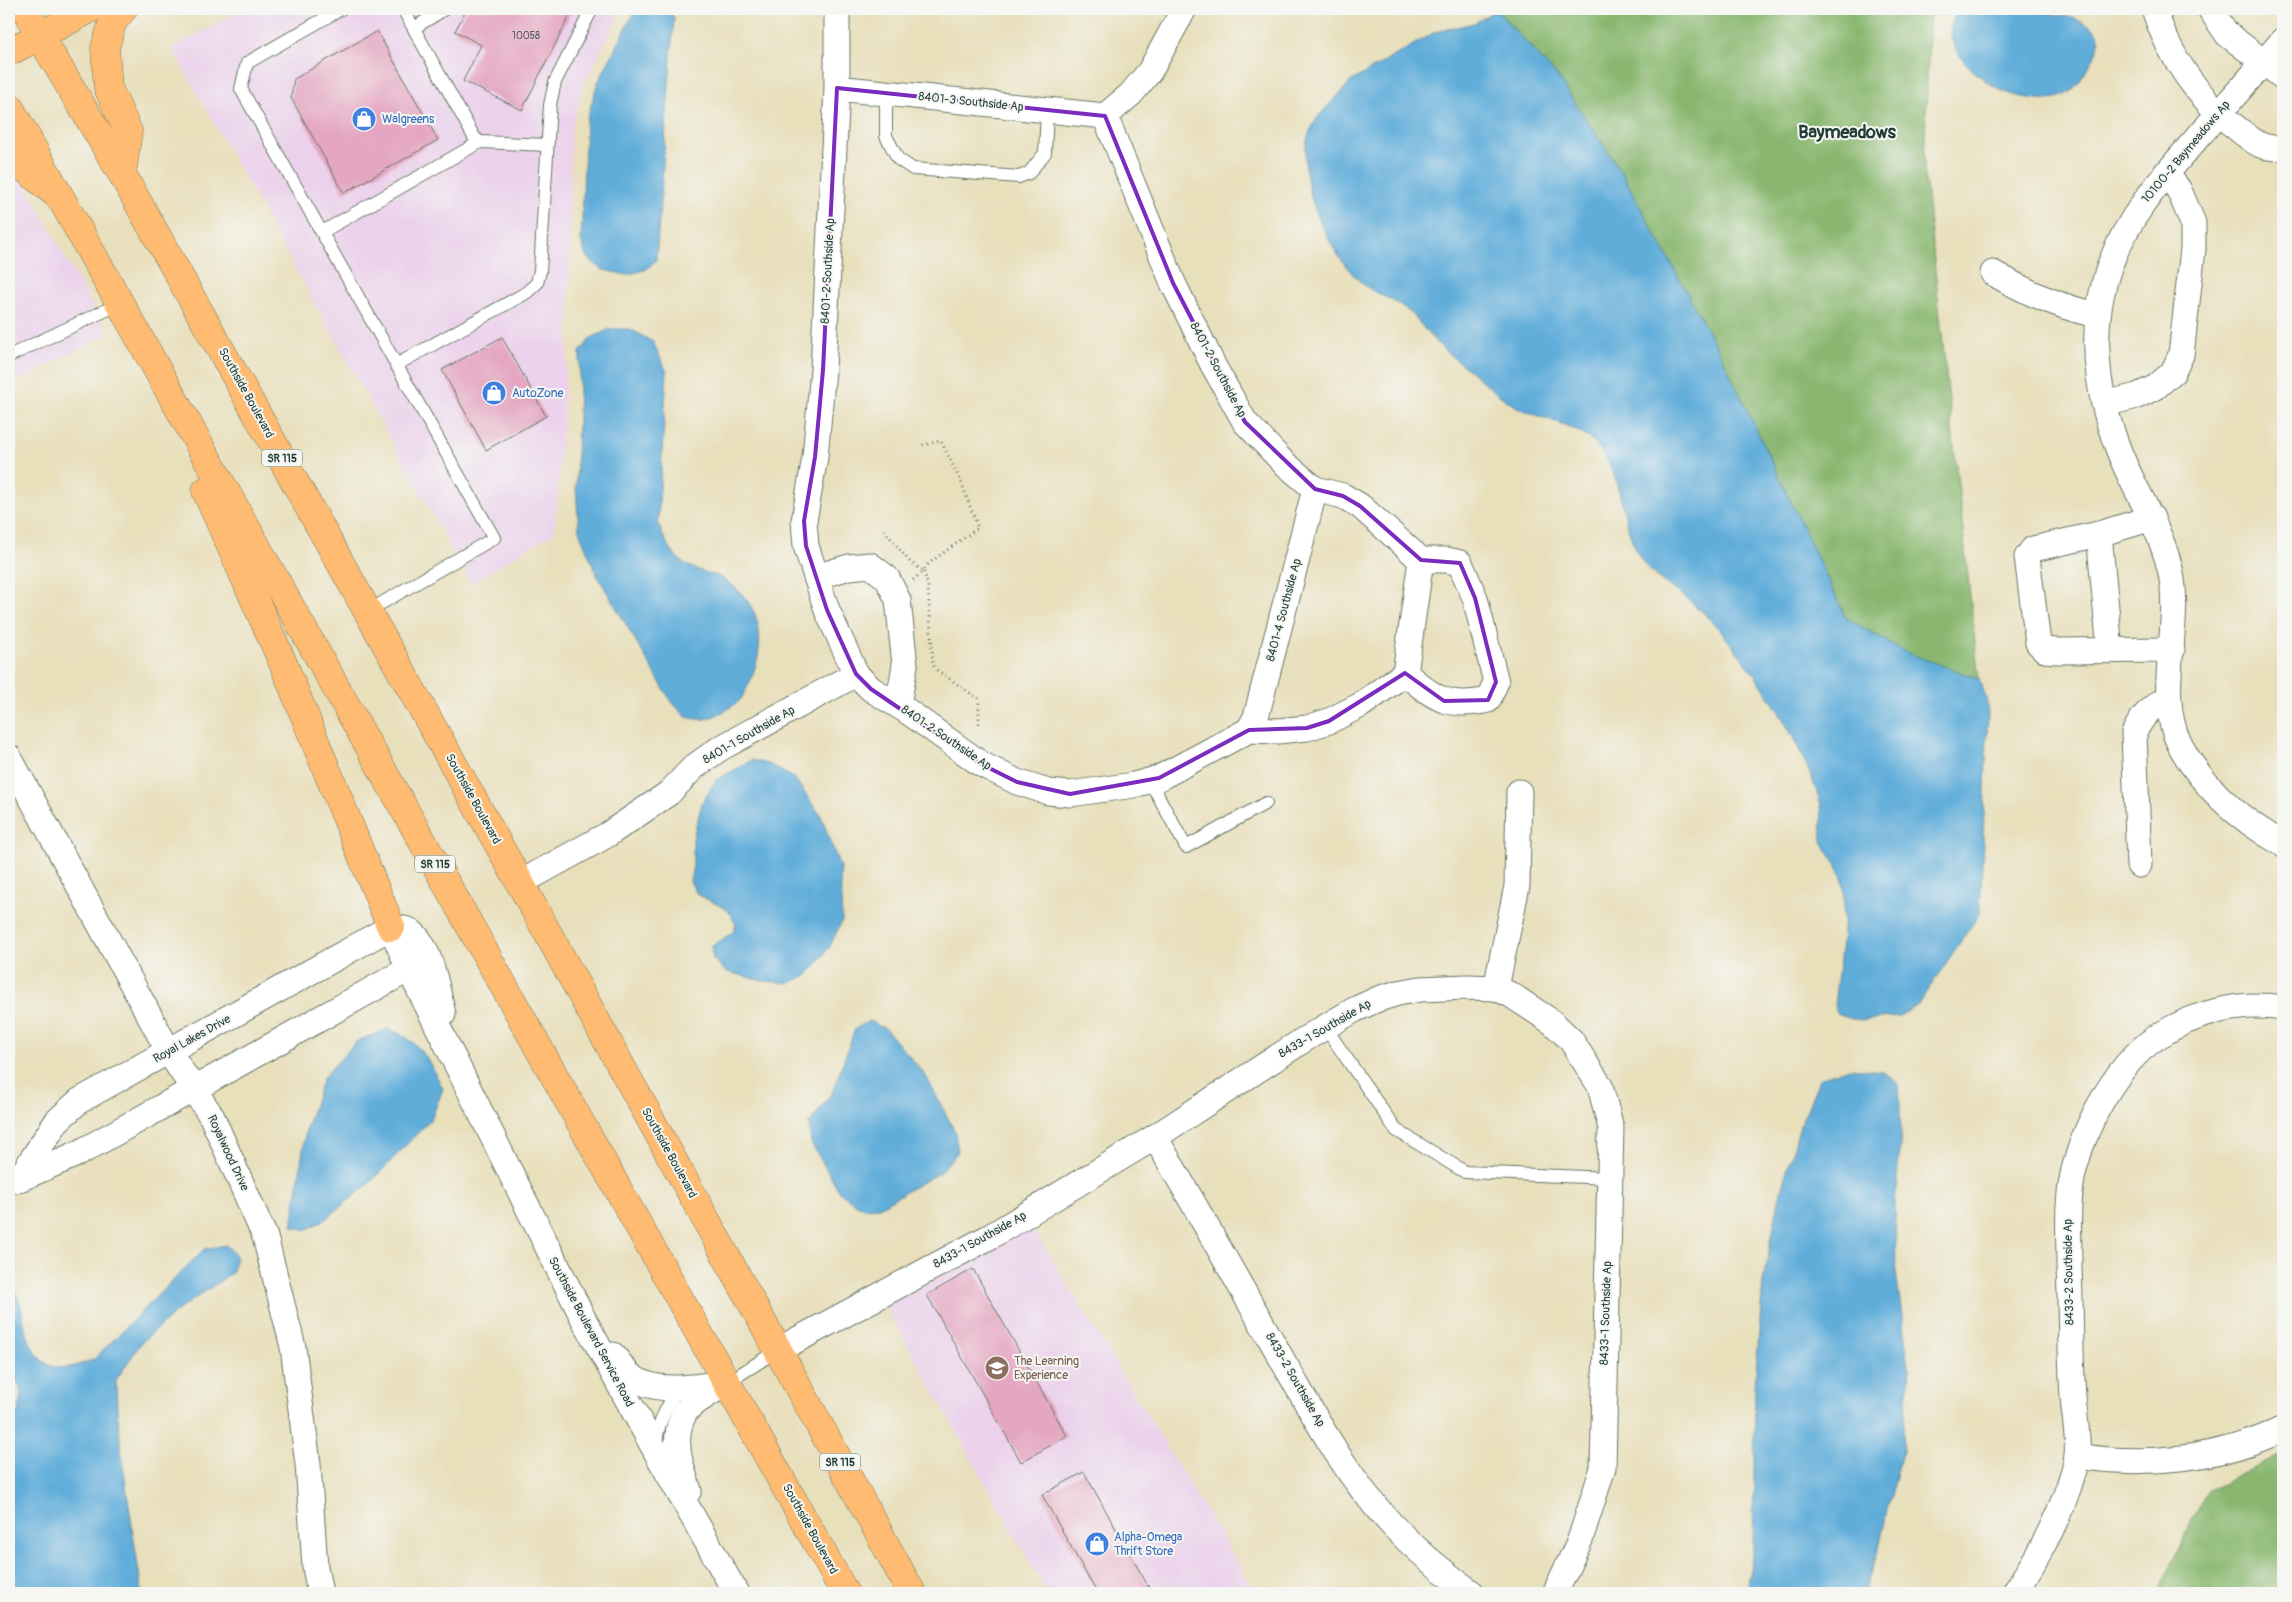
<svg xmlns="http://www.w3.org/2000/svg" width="2292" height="1602" font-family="Pangolin,sans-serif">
<rect width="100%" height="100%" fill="#f6f6f2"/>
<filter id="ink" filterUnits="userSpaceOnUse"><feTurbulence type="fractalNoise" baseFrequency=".02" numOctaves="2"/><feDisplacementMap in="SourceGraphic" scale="10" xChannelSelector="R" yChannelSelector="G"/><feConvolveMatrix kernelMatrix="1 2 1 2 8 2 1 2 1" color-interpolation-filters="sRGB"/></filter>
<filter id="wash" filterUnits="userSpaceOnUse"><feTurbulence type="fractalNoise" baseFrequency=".0096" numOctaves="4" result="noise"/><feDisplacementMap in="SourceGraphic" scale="20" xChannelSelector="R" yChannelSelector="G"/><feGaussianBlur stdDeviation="1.12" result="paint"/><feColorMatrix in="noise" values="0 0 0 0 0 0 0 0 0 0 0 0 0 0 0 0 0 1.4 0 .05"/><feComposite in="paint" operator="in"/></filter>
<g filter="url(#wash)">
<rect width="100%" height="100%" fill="#e8dfbb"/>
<!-- built -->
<g fill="#ebd1eb">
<path d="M245 9H622L584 84 571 131 569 330 555 532 471 583 172 48Z"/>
<path d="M9 169 28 190 108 334 9 386Z"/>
<path d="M1029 1222 1256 1593H1047L884 1303Z"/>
</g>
<!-- forest -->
<g fill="#89b770" stroke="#547a52">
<path d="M1496 9H1930L1924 167 1979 679 1905 652 1846 618 1722 357 1622 173 1558 77Z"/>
<path d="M2283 1454V1593H2158L2207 1491Z"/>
</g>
<!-- water -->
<g fill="#61adda" stroke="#407587">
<path d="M636 9H669L674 18 656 260 647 269 627 275 603 270 586 257 581 241 586 122 598 82Z"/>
<path d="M1961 9C1986 9 2091 7 2098 36 2101 47 2092 62 2086 71 2077 87 2069 97 2050 99 2034 100 2016 97 2001 90 1975 77 1931 39 1961 9Z"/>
<path d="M1496 10 1558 77 1622 173 1722 357 1846 618 1905 652 1979 679 1986 697 1988 714 1980 913 1919 1003 1910 1010 1899 1016 1865 1020 1852 1019 1837 1014 1834 1006C1838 966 1847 925 1843 884 1842 867 1829 858 1823 842 1819 830 1824 815 1820 802 1800 738 1760 677 1717 627 1705 613 1693 603 1678 592 1665 583 1652 575 1643 562 1619 528 1626 475 1595 444 1574 423 1543 420 1517 407 1502 399 1489 386 1475 375 1462 364 1447 354 1435 341 1426 332 1418 320 1408 311 1395 299 1376 295 1363 284 1328 255 1292 175 1310 131 1318 111 1338 99 1350 82L1435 32 1474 23Z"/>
<path d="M610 329H630L653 342 667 372 658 522C663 539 673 559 691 567 701 572 713 573 723 579 771 608 766 656 741 699 737 705 713 718 705 719 699 720 691 718 686 717L671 701 597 575 579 531 576 487 580 352 591 338Z"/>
<path d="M752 760 771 765 795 779 821 816 840 867 842 921 829 948 808 975 789 983 762 981 725 971 713 959 711 947 733 932 736 925 728 910 697 894 690 881 693 865V838L702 803 716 780Z"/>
<path d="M869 1021 886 1029 926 1076 955 1132 958 1152 940 1172 879 1207 863 1208 841 1194 811 1143 809 1124 832 1093 855 1029Z"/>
<path d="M388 1029C421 1041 428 1059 443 1089L431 1119 369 1184 324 1220 306 1230 292 1226 306 1129 323 1078 357 1041Z"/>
<path d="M1850 1068 1882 1071 1899 1084 1901 1134 1895 1203 1896 1272 1909 1368 1902 1451 1879 1547 1864 1593H1745L1753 1555 1755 1385 1763 1281 1781 1191 1800 1126 1820 1078Z"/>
<path d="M226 1245 236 1255 233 1272 177 1311 141 1343 116 1380 117 1410 123 1465 142 1593H9V1426L19 1410 21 1390 9 1368V1284C12 1289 17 1294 19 1300 23 1311 23 1323 27 1334 40 1372 60 1374 94 1359L204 1249Z"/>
</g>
<g id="blocks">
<!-- building -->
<g fill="#e4a6c1">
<path d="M467 9H573L522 110 463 81 481 45 455 31Z"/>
<path d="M377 31 438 140 344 193 291 98 294 79Z"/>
<path d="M502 337 546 416 486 450 442 370Z"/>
<path d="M973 1269 1067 1436 1021 1462 927 1295Z"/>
<path d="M1084 1472 1152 1593H1097L1042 1495Z"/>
</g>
</g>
</g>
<g filter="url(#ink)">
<use href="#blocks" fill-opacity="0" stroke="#657663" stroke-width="1"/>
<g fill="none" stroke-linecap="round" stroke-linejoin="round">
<defs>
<g id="service">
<path d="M341 9 247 63 241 89 494 538 368 611"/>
<path d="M403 9 474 137 480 142 547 145"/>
<path d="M414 28 443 10"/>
<path d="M886 93V136L898 159 913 169 1019 177 1029 173 1045 153 1047 110"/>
<path d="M322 232 480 142"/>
<path d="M9 356 119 304"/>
<path d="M396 365 526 293 537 283 540 271 550 105 555 82 592 9"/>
<path d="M1150 781 1186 847 1266 803"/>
<path d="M1325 1027 1396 1130 1465 1172 1610 1178"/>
<path d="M728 1382 778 1350"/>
<path d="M655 1446C659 1421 665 1408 680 1387"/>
</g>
<g id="minor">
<path d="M837 9V88L823 370 815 457 804 521 806 546 827 610 856 674 871 689 907 711 981 764 1017 782 1048 792 1070 794 1134 785 1159 778 1249 730 1278 731 1307 728 1329 721 1361 705 1405 673"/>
<path d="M2154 9C2169 57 2199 100 2239 130 2253 141 2264 152 2283 146"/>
<path d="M2210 9 2227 34 2283 77"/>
<path d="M2283 40C2255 73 2226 105 2197 138 2160 180 2122 223 2106 277 2086 344 2100 414 2130 476 2146 509 2166 542 2172 579 2180 632 2155 697 2180 745 2203 788 2242 821 2283 844"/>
<path d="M837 88 1105 116"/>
<path d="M1105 116 1173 283 1213 365 1245 422 1283 462 1315 489 1343 496 1360 506 1421 560H1447L1460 563 1475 598 1496 682 1488 700C1448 709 1434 698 1405 673"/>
<path d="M1105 116 1131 94 1150 71 1184 9"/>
<path d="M1993 273C2027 293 2059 307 2097 315"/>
<path d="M2104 404 2137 396 2156 387 2173 372 2181 355 2193 249V223L2179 190 2166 173"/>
<path d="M2152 518 2099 534 2033 549 2027 557 2038 643 2045 650 2057 651 2172 650"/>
<path d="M2099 534 2110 651"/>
<path d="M816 577 849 567 870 565 887 578 898 600 905 665 898 705"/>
<path d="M1405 673 1421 560"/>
<path d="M1249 730 1256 717 1315 489"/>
<path d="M9 757 169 1052 212 1117 265 1237 293 1347 308 1464 315 1567 320 1593"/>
<path d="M2139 865 2134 733C2142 716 2152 706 2168 698"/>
<path d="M520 883 607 835 641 812 669 793 694 767 719 749 856 674"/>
<path d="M391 927 409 969 583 1318 660 1459 736 1593"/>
<path d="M391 927C396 928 405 928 410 931 431 945 437 990 443 1014"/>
<path d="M1496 988 1517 886 1519 792"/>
<path d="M1155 1137C1197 1209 1238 1282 1279 1354 1313 1414 1346 1477 1394 1527 1418 1552 1444 1573 1472 1593"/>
<path d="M19 1179 57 1121 79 1101 391 927"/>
<path d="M17 1180 79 1153 409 969"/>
<path d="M778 1350 991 1236 1155 1137 1305 1039 1354 1010 1378 999 1398 993 1420 989 1467 987 1496 988 1511 995 1552 1022 1571 1040 1600 1086 1611 1128 1603 1468 1580 1540 1555 1593"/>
<path d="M613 1355C619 1361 624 1371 631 1376 655 1395 696 1387 723 1383"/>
<path d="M2077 1456C2146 1467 2220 1459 2283 1429"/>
<path d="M689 1490C680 1464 670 1436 686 1411 693 1402 718 1389 728 1382"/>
<path d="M2014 1593C2037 1559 2056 1525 2069 1486 2072 1476 2076 1466 2077 1456 2079 1437 2074 1415 2073 1396 2070 1353 2071 1310 2069 1267 2069 1233 2066 1199 2075 1166 2087 1120 2118 1063 2157 1037 2194 1013 2240 1001 2283 1008"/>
</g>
<g id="primary">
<path d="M9 52 90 9"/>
<path d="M9 155 56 194"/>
<path d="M122 174 128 131 108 88 105 48 113 21 123 9"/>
</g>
<g id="trunk">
<path d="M26 9 40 36 122 174 520 883 912 1593"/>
<path d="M9 106 845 1593"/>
<path d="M206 491 283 663 391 927"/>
</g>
</defs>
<!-- service casing -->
<use href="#service" stroke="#657663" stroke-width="14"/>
<!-- minor casing -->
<use href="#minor" stroke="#657663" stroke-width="27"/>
<!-- primary casing -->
<use href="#primary" stroke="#657663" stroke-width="29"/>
<!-- trunk casing -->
<use href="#trunk" stroke="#657663" stroke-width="29"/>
<!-- path -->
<g stroke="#657663" stroke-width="3" stroke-dasharray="1 4" stroke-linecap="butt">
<path d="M884 530 910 562 924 571 929 563 978 528 962 484 941 441 922 445"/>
<path d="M913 580 924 571 928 587 933 665 937 670 979 699V727"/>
</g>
<!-- service -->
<use href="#service" stroke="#fff" stroke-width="12"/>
<!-- minor -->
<use href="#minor" stroke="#fff" stroke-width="25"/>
<!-- primary -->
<use href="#primary" stroke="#ffbb71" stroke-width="28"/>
<!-- trunk -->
<use href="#trunk" stroke="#ffbb71" stroke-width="28"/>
</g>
</g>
<!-- marked area -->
<path fill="none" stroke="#7b2cbf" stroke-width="4" stroke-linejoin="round" d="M837 88 1105 116 1173 283 1245 422 1315 489 1343 496 1360 506 1421 560 1460 563 1475 598 1496 682 1488 700 1444 701 1405 673 1329 721 1307 728 1249 730 1159 778 1070 794 1017 782 981 764 871 689 856 674 827 610 806 546 804 521 815 457 823 370Z"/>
<!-- icons -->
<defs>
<symbol id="shop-disc" viewBox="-11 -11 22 22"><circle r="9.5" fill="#3f7fe0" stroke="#f6f6f2"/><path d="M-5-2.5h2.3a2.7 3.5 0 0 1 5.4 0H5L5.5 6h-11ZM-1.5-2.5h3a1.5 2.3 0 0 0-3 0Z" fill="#fff"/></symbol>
<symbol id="school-disc" viewBox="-11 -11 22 22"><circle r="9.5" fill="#8d6e63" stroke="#f6f6f2"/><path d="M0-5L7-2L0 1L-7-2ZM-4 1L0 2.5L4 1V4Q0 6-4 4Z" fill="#fff"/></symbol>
</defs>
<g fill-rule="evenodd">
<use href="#shop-disc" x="350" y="105" width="28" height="28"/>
<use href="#shop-disc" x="480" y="379" width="28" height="28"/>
<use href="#school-disc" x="983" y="1354" width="28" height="28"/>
<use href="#shop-disc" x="1083" y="1530" width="28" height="28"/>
</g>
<g text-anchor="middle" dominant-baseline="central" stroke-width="4" stroke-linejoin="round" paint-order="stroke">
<!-- number labels -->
<g font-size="10" fill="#505757">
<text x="526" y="36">10058</text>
</g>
<!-- shield labels -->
<g fill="#f6f6f2" stroke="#60746d" stroke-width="1">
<rect x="262" y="449.5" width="40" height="17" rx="4"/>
<rect x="415" y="855.5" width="40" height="17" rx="4"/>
<rect x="820" y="1453.5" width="40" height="17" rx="4"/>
</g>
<g font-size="11" font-weight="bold" fill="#1f3d34">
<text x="282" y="458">SR 115</text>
<text x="435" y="864">SR 115</text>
<text x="840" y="1462">SR 115</text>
</g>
<!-- street labels -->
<g font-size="12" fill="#1f3d34" stroke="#f6f6f2">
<text transform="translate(971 102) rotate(6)">8401-3 Southside Ap</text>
<text transform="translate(2186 152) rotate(-50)">10100-2 Baymeadows Ap</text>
<text transform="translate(828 271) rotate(-87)">8401-2 Southside Ap</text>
<text transform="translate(1218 370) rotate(62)">8401-2 Southside Ap</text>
<text transform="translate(246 393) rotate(61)">Southside Boulevard</text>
<text transform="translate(1284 610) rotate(-75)">8401-4 Southside Ap</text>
<text transform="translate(749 735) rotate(-30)">8401-1 Southside Ap</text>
<text transform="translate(946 738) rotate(34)">8401-2 Southside Ap</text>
<text transform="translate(473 799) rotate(61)">Southside Boulevard</text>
<text transform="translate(1325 1029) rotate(-30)">8433-1 Southside Ap</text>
<text transform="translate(192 1039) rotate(-29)">Royal Lakes Drive</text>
<text transform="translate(228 1153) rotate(65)">Royalwood Drive</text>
<text transform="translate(669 1153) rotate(61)">Southside Boulevard</text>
<text transform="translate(980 1240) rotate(-29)">8433-1 Southside Ap</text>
<text transform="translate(2069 1272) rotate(-91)">8433-2 Southside Ap</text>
<text transform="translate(1606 1313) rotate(-88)">8433-1 Southside Ap</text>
<text transform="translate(591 1332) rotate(62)">Southside Boulevard Service Road</text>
<text transform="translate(1295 1380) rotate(60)">8433-2 Southside Ap</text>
<text transform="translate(810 1529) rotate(61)">Southside Boulevard</text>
</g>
<!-- shop labels -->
<g font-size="12" fill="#366cbe" stroke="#f6f6f2" text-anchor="start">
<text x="382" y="119">Walgreens</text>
<text x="512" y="393">AutoZone</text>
<text x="1114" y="1537">Alpha-Omega<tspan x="1114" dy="14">Thrift Store</tspan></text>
</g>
<!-- education labels -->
<g font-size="12" fill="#785e54" stroke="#f6f6f2" text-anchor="start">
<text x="1014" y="1361">The Learning<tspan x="1014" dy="14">Experience</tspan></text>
</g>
<!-- district labels -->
<g font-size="18" font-weight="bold" fill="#1f3d34" stroke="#f6f6f2">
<text x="1847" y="132">Baymeadows</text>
</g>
</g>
<!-- margin -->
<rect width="2292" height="1602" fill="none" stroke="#f6f6f2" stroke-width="30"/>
</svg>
